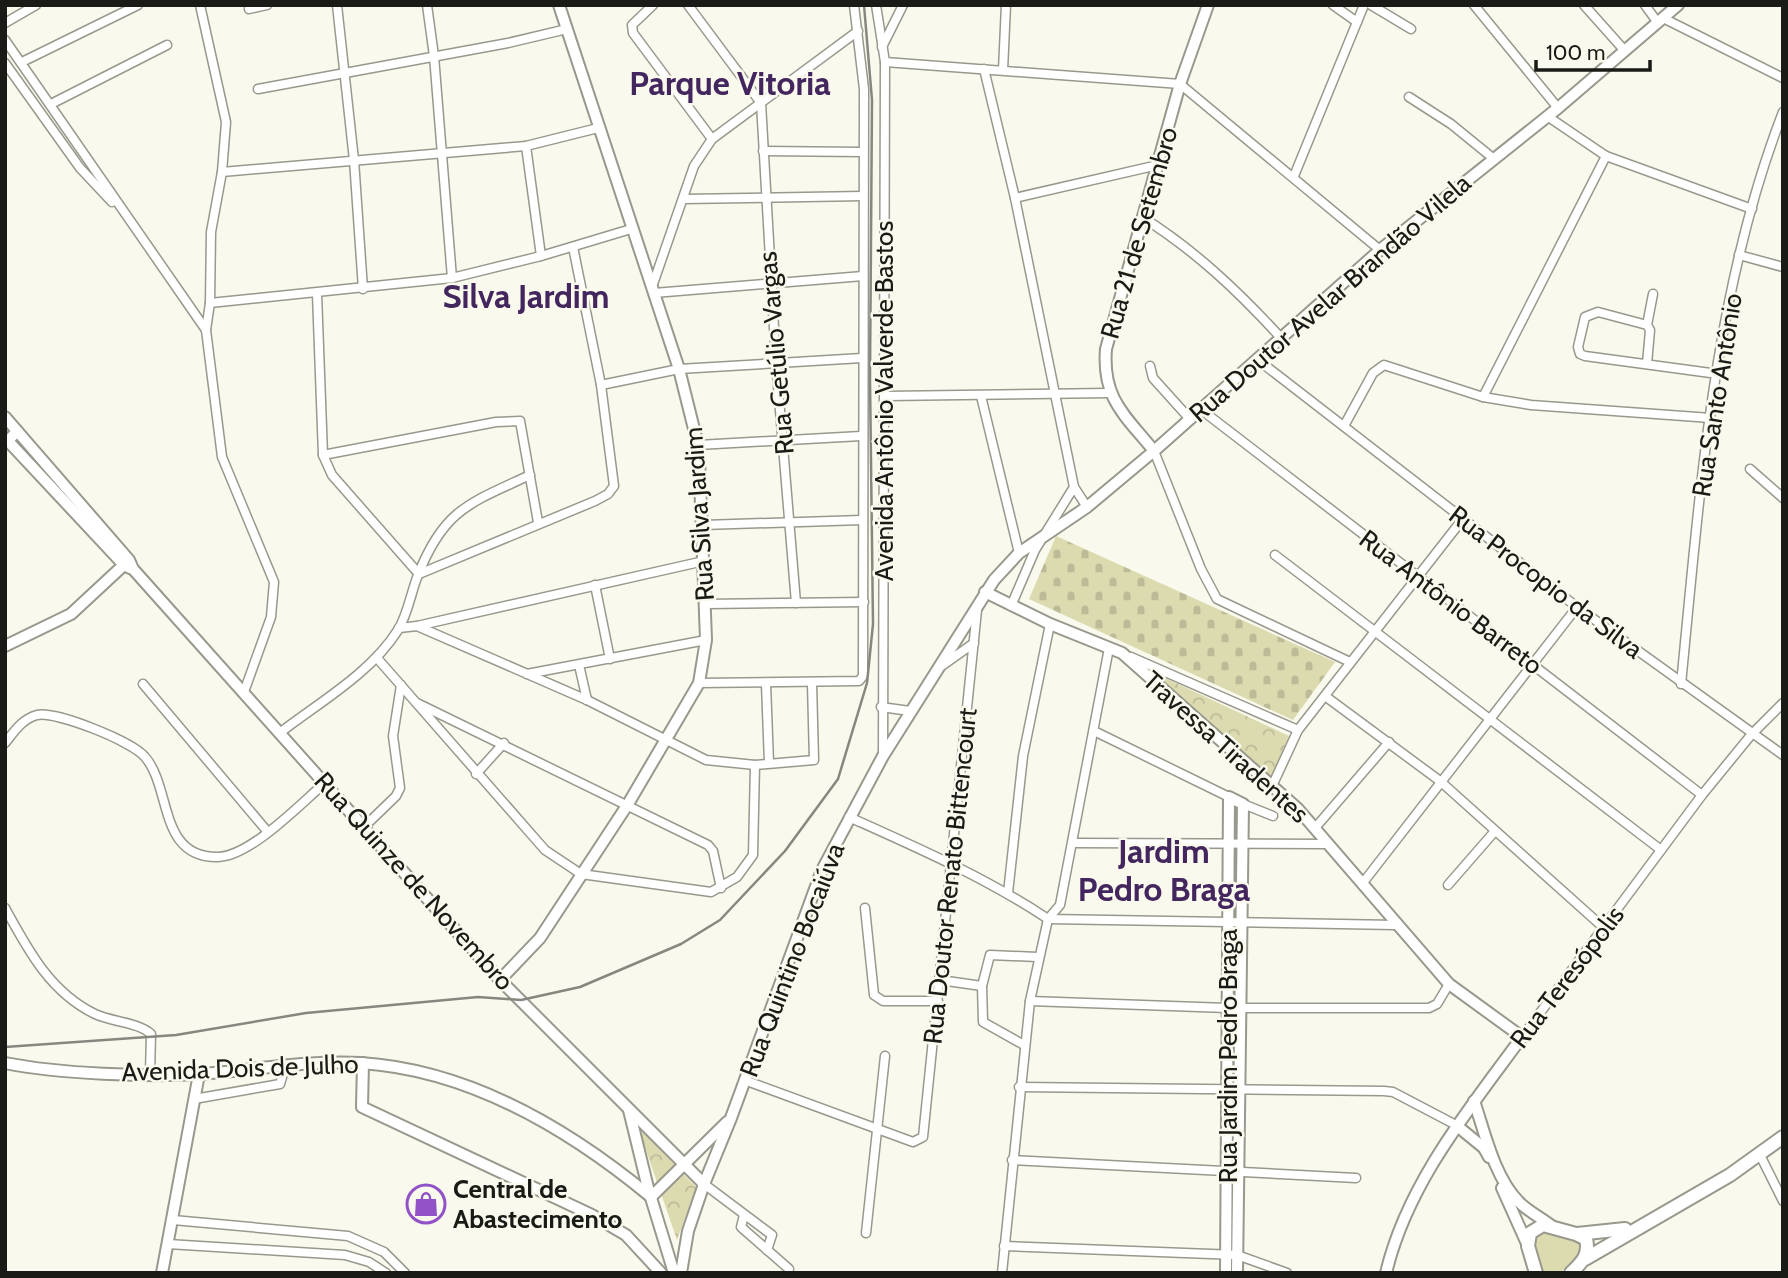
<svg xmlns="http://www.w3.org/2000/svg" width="1788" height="1278" font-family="Cabin,sans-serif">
<defs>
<pattern id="cemetery-stones" width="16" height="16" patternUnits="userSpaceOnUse" patternTransform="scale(1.75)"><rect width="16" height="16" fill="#dcdbb0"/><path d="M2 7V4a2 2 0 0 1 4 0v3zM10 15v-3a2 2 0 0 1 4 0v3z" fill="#bcbb97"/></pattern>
<pattern id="park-crowns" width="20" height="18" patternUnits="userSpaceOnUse" patternTransform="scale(1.75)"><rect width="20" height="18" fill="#dcdbb0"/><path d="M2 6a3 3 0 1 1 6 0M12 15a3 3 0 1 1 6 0" fill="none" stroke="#bcbb97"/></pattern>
</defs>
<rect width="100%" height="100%" fill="#f9f9ed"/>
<!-- grass -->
<path fill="#dcdbb0" d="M1541 1228 1579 1238 1585 1248 1560 1273H1541L1532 1236Z"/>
<!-- cemetery -->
<path fill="url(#cemetery-stones)" d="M1056 536 1335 662 1293 720 1029 599Z"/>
<!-- park -->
<g fill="url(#park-crowns)">
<path d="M1148 670 1289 736 1271 778Z"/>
<path d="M643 1132 696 1187 677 1240 641 1136Z"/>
</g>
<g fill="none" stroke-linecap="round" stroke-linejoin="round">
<defs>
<g id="street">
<path d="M200 5 226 122 222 172 211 232 210 303 206 330"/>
<path d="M337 5 354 160 363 289"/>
<path d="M427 5 434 56 452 278"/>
<path d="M653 5 632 25 633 33 712 139"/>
<path d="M688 5 761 103 776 362 796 603"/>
<path d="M876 5 885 62 883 756"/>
<path d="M1333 5 1357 22"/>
<path d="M1371 5 1411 29"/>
<path d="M1474 5 1558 108"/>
<path d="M1584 5 1625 51"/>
<path d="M1645 5 1658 23"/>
<path d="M249 9 267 5"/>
<path d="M1663 18 1783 78"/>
<path d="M5 23 36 5"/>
<path d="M5 40 206 330 222 457 274 582 271 617 244 692"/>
<path d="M882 47 903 5"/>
<path d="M22 62 138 5"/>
<path d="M885 62 1180 84 1380 250"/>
<path d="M5 63 80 168 112 202"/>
<path d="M984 69 1015 198 1074 487 1087 507"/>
<path d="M1003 70 1006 5"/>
<path d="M258 89 508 43 567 29"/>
<path d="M1409 97 1451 124 1494 159"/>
<path d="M51 104 167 45"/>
<path d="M1547 116 1606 156 1752 209"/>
<path d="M526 146 541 256"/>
<path d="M763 151 863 152"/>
<path d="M222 172 526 146 598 128"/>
<path d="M1294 176 1364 5"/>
<path d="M1015 198 1158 165"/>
<path d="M683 199 863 196"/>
<path d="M1142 217C1196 251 1239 292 1282 339"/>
<path d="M1739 255 1783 267"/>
<path d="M652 287 694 166 712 139 858 31"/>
<path d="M654 293 863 276"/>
<path d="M317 294 323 455 332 475 419 574"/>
<path d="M210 303 452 278 541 256 631 229"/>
<path d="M1647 325 1653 294"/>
<path d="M1258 360 1577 607 1783 755"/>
<path d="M1647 364 1650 330 1647 325 1598 312 1585 317 1578 347 1580 354 1585 356 1718 374"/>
<path d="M1150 366 1153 378 1189 418"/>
<path d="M601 385 679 369 862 358"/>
<path d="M886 396 1109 393"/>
<path d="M981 396 1019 553"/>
<path d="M1483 397 1606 156"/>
<path d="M1199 408 1702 795"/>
<path d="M1344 426 1373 373 1384 365 1483 397 1531 405 1711 418"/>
<path d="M698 445 861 436"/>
<path d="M1154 451 1201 569 1217 599 1350 662"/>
<path d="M323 455 496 422 520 421 538 522"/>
<path d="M1750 469 1783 498"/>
<path d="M703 525 862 520"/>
<path d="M1275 555 1661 850"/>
<path d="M419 574 595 501 608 494 614 486 601 385 573 247"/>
<path d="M595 585 610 659"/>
<path d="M706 604 864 602"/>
<path d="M1011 606 1035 550 1074 487"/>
<path d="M417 626 704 561"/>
<path d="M399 628 417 626 587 700 706 760 755 765 814 760 812 684"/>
<path d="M1131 657 1298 730"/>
<path d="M377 658 545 850 581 874 711 892 737 877 753 855 755 765"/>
<path d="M579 665 587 700"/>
<path d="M943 665 974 643"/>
<path d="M527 674 706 640"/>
<path d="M699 683 859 681 863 676 864 89 854 5"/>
<path d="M143 684 267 831"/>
<path d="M766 684 769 763"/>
<path d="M1681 684C1700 493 1713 293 1783 112"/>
<path d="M1325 696 1440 781 1604 928"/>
<path d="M419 704 708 845 713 851 721 888"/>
<path d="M881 707 910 711"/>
<path d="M1094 731 1229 797"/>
<path d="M281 732C320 702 371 673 398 630 408 614 411 592 418 575 444 509 470 503 530 475"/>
<path d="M5 743C14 732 22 719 37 715 56 711 132 741 145 757 172 788 158 858 218 857 251 856 300 804 326 782"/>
<path d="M476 774 504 743"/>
<path d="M1273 784 1298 730 1462 520"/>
<path d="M1243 804 1273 816"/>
<path d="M849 817C918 848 985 877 1048 919L1395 925"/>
<path d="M365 826 396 796 400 788 393 736 401 685"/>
<path d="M1315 828 1389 742"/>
<path d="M1073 843 1326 844"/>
<path d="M1362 884 1577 607"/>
<path d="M1448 885 1495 831"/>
<path d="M1008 893 1023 756 1050 624"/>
<path d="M5 908C28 950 50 992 95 1014 112 1022 138 1022 151 1034L150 1074"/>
<path d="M865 908 874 995 883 1001H938"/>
<path d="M940 980 982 986"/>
<path d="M1030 1001 1227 1008H1429L1437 1004 1449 984"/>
<path d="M1522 1037 1702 795 1751 735 1783 703"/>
<path d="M1024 1045 983 1022 982 986 990 955 1037 957"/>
<path d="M744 1080 913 1142 923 1137 977 610"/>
<path d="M1019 1087 1384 1091 1393 1092 1456 1125"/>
<path d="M194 1099 280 1084 285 1067"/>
<path d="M1760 1155 1783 1201"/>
<path d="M1012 1160 1356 1178"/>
<path d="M704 1184 772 1235 767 1250"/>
<path d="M744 1215 741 1227 789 1269"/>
<path d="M173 1220 348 1236 384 1252 405 1273"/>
<path d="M866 1233 885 1056"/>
<path d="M168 1244 345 1255 369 1262 386 1273"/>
<path d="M1004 1246 1237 1255 1287 1273"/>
<path d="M1002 1273 1030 1001 1048 919 1060 905 1109 648"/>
</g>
<g id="secondary">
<path d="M5 417 129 560 133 569 500 980 704 1184"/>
<path d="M17 431 8 441 124 565 130 568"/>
<path d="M1154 451C1125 415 1102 399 1106 349L1180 84 1208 5"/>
<path d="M985 592 1050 624 1122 653 1298 809 1449 984 1522 1037C1469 1109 1407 1184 1386 1273"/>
<path d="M5 646 71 614 127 562"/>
<path d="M500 980 540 938 628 804 699 683 706 640 700 478 698 445 679 369 559 5"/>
<path d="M5 1063C61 1074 145 1077 202 1074 254 1070 309 1060 361 1063 470 1070 569 1129 651 1197L727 1122"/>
<path d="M363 1063 362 1107 592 1215 626 1235 661 1273"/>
<path d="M1474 1101C1485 1133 1494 1176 1518 1201 1527 1211 1542 1218 1553 1227"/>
<path d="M629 1110 648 1188 674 1273"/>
<path d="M1456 1125 1484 1148 1489 1157"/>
<path d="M1502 1188 1528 1246"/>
<path d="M162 1273 199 1074"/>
<path d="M681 1273 688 1231 704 1184 731 1118 822 870 883 756 994 580 1019 553 1087 507 1154 451 1380 250 1558 108 1678 5"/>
<path d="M1226 1273 1229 797 1243 804 1237 1273"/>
</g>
<g id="primary">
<path d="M1577 1234 1625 1229"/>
<path d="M1585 1259 1730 1175 1783 1137"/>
<path d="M1536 1273 1528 1246 1530 1233 1543 1225 1576 1234 1586 1239C1590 1255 1582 1262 1571 1273"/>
</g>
</defs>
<!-- street casing -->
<use href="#street" stroke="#99988d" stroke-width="11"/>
<!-- secondary casing -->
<use href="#secondary" stroke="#99988d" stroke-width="14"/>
<!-- primary casing -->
<use href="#primary" stroke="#99988d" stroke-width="16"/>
<!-- street -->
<use href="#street" stroke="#fff" stroke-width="8"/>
<!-- secondary -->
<use href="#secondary" stroke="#fff" stroke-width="10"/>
<!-- primary -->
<use href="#primary" stroke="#fff" stroke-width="12"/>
<!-- rail -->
<path stroke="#87877f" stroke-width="2.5" d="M5 1047 176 1035 306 1013 478 997 521 1000 580 987 681 944 720 920 785 851 838 779 867 683 873 624 870 379 872 100 864 5"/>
</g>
<!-- icons -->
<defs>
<symbol id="shop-ring" viewBox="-11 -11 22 22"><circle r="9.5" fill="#f9f9ed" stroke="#9151c7" stroke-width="1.5"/><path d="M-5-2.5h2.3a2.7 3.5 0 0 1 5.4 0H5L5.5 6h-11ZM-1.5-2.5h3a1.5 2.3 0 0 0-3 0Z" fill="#9151c7"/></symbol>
</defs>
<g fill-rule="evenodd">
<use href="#shop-ring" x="404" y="1182" width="44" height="44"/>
</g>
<g text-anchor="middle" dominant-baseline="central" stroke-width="5" stroke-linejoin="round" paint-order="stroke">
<!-- street labels -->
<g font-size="26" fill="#1a1a16" stroke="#f9f9ed">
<text transform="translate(1139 233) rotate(-74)">Rua 21 de Setembro</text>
<text transform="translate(1330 298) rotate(-41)">Rua Doutor Avelar Brandão Vilela</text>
<text transform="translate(776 353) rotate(-95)">Rua Getúlio Vargas</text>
<text transform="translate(1717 395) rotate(-81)">Rua Santo Antônio</text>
<text transform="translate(884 401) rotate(-90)">Avenida Antônio Valverde Bastos</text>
<text transform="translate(699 514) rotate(-94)">Rua Silva Jardim</text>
<text transform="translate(1546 582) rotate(37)">Rua Procopio da Silva</text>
<text transform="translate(1451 602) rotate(37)">Rua Antônio Barreto</text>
<text transform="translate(1226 747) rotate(42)">Travessa Tiradentes</text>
<text transform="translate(950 876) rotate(-84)">Rua Doutor Renato Bittencourt</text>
<text transform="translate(414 881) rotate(48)">Rua Quinze de Novembro</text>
<text transform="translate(792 960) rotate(-69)">Rua Quintino Bocaiúva</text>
<text transform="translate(1567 977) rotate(-53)">Rua Teresópolis</text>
<text transform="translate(1228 1056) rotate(-90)">Rua Jardim Pedro Braga</text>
<text transform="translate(240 1068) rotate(-2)">Avenida Dois de Julho</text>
</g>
<!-- poi labels -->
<g font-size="26" font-weight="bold" fill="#1a1a16" stroke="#f9f9ed" text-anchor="start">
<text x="453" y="1189">Central de<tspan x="453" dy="30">Abastecimento</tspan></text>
</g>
<!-- district labels -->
<g font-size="33" font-weight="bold" fill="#44265e" stroke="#f9f9ed">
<text x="730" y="83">Parque Vitoria</text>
<text x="526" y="296">Silva Jardim</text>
<text x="1164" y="851">Jardim<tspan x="1164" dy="38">Pedro Braga</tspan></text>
</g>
</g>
<!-- border -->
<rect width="1788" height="1278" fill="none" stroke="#1a1a16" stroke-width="14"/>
<!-- scale -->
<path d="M1536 60v10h114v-10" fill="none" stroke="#1a1a16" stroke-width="3.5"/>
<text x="1546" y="60" font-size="21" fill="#1a1a16" stroke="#f9f9ed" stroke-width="5" paint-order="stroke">100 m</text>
</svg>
